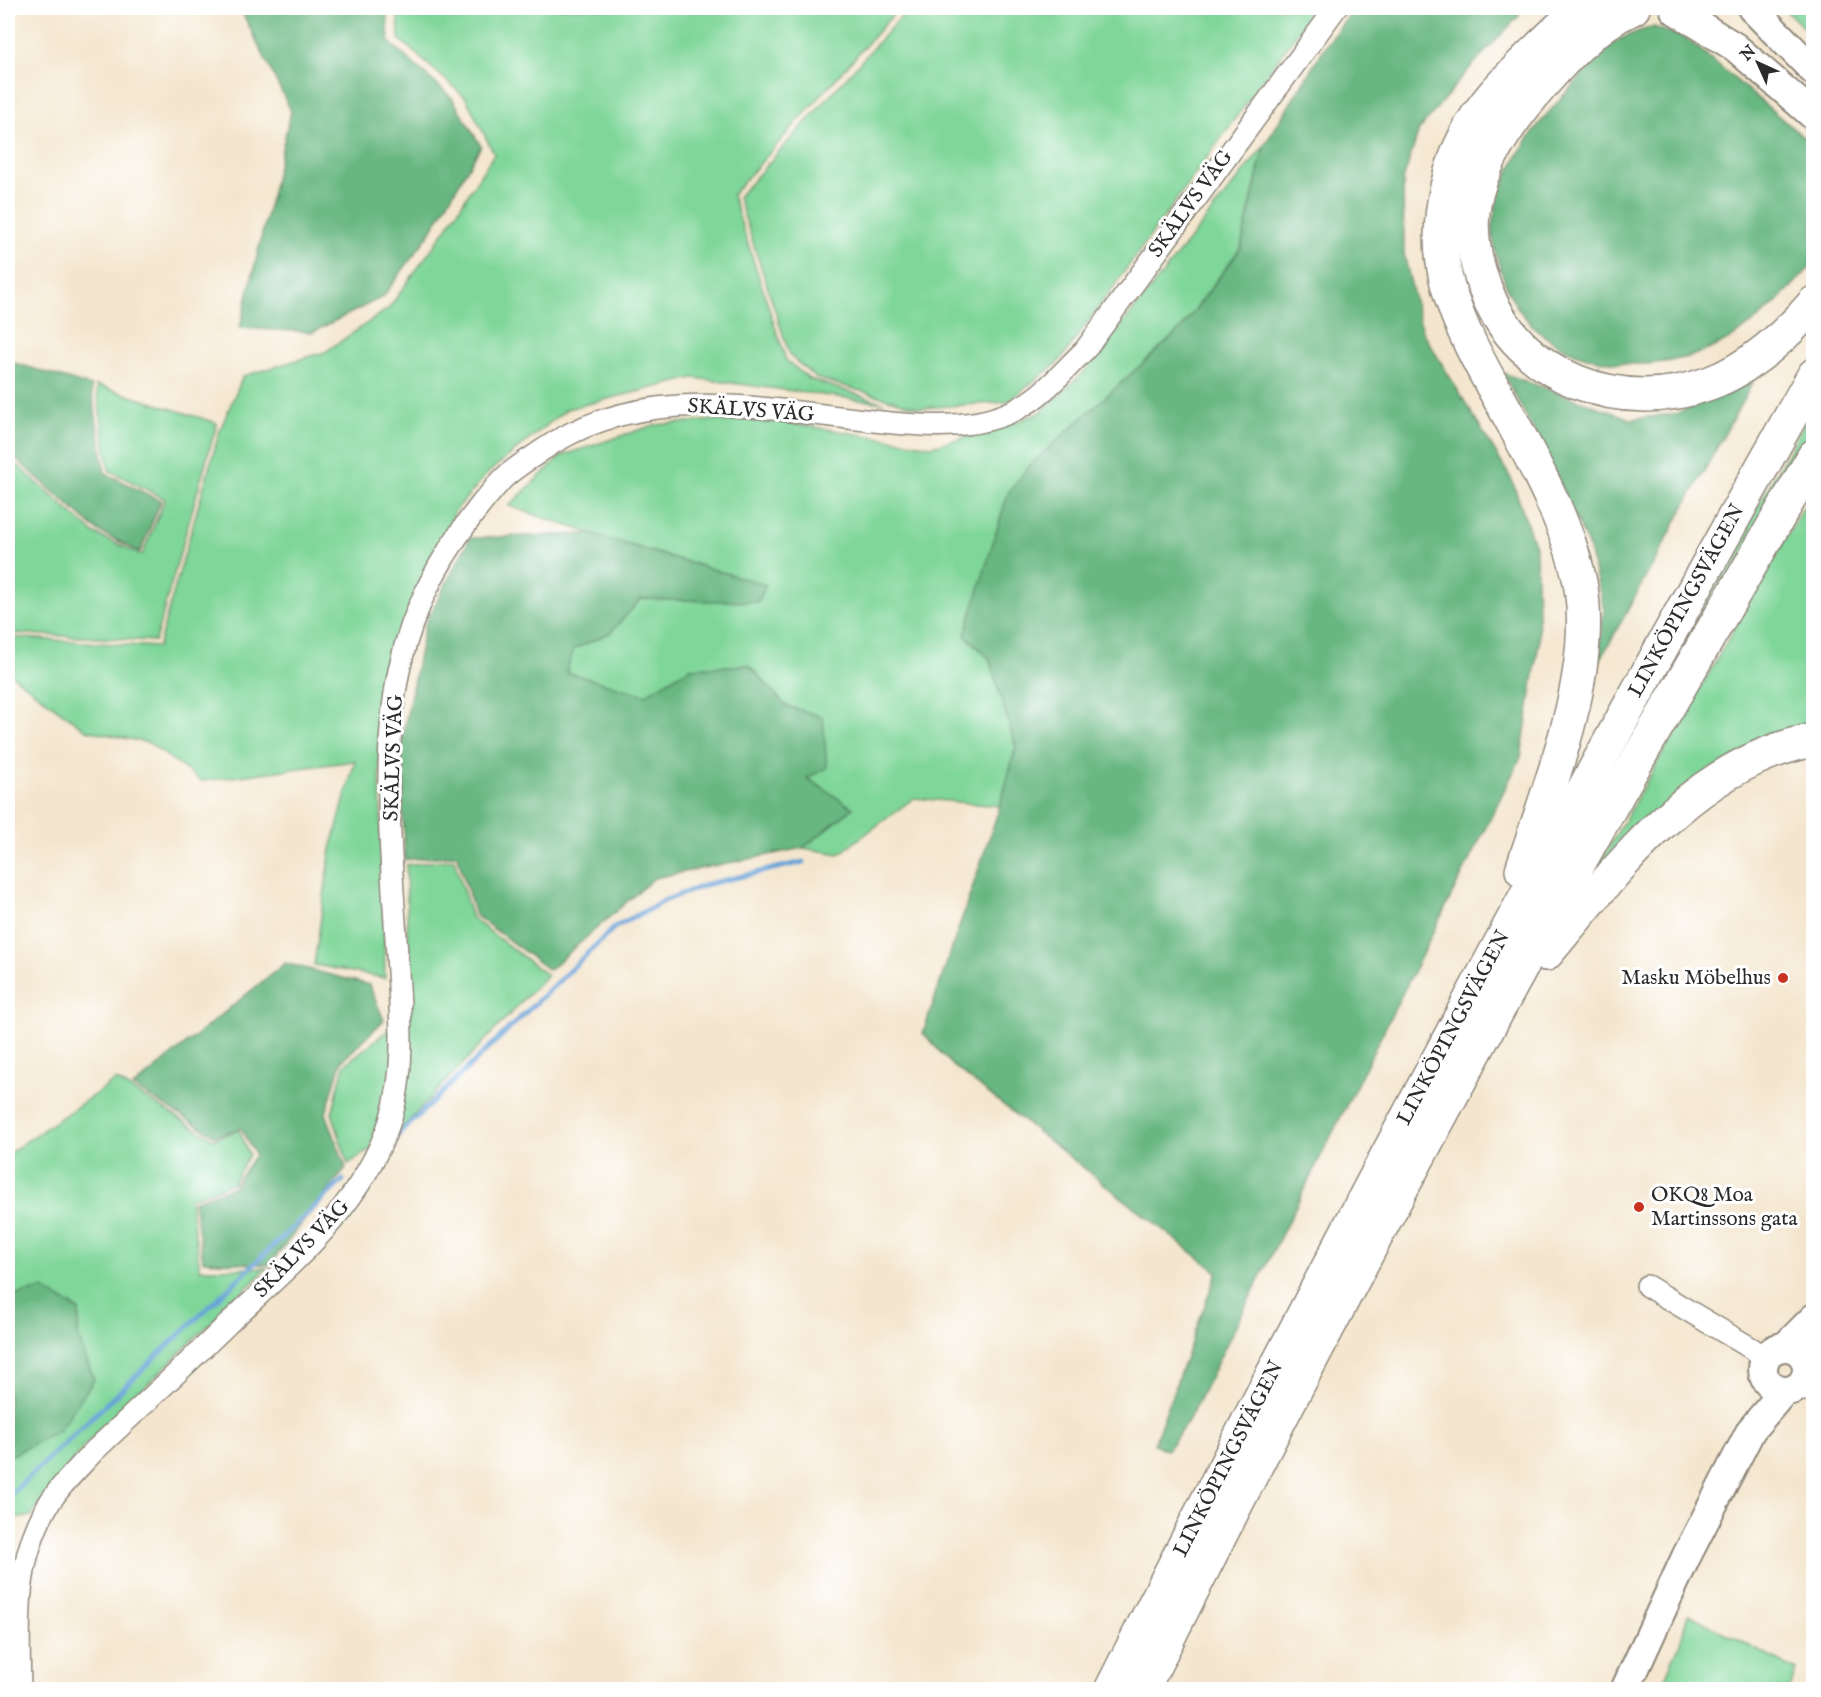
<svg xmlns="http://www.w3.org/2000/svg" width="1821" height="1697" font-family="'IM FELL English',serif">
<rect width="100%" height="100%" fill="#fff"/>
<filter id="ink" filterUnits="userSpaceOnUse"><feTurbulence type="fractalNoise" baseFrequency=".0167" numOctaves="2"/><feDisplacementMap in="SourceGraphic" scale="12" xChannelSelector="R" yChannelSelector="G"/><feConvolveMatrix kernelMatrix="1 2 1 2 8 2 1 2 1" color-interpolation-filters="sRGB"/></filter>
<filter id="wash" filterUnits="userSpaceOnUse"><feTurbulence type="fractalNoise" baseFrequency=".008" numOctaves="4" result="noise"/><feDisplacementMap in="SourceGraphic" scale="24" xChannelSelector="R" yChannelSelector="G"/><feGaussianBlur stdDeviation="1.35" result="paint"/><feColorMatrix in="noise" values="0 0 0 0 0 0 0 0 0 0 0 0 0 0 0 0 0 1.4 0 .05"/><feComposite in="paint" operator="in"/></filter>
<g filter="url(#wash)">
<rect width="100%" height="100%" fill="#f4e6ce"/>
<!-- green -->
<g fill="#7fd699" stroke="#558062" stroke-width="1.5">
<path d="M404 8H899L732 195 786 360 809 379 884 403 693 378 567 409 488 473 455 511 397 640 379 737 385 978 314 965 331 849 355 761 201 781 149 743 86 730 8 672V637L158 647 220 430 243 376 325 352 389 308 446 229 494 154 466 98 399 39 398 14Z"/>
<path d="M909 8H1315L1059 362 1007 402 920 408 816 378 790 356 738 197Z"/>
<path d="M1783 8H1813V36Z"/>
<path d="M1264 146 1241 247 1181 329 1030 465 965 635 989 658 1016 747 1000 806 914 798 839 854 803 848 852 809 807 778 823 717 786 706 749 665 690 668 645 695 565 673 574 649 610 633 641 599 758 602 766 585 592 534 509 506 561 456 654 425 752 417 932 446 995 429 1040 413 1086 370Z"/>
<path d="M96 385 217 423 155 641 8 633V457L95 534 142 555 165 499 109 470Z"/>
<path d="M1813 408V430L1456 1061 1591 801Z"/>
<path d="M1813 491V730L1604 864 1601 861Z"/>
<path d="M454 859 472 918 547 975 400 1130 348 1164 332 1113 344 1065 409 1014 406 865Z"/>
<path d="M116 1080 213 1139 239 1130 249 1155 233 1183 190 1199 200 1269 267 1268 85 1445 31 1516 8 1520V1457L58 1431 94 1380 78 1337 79 1310 43 1289 8 1297V1154Z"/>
<path d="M1688 1614 1796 1670 1790 1689H1660L1680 1643Z"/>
</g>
<!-- forest -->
<g fill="#67b781" stroke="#497156" stroke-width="1.5">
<path d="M240 8H387L389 42 452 98 481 146 430 233 383 297 313 332 240 328 291 111Z"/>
<path d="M1354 8H1514L1520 15 1469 69 1419 130 1403 180 1404 254 1422 331 1512 480 1536 550 1539 643 1521 757 1188 1421 1167 1450 1154 1444 1217 1272 952 1065 923 1033 1000 806 1016 747 989 658 965 635 1008 493 1030 465 1181 329 1241 248 1264 146 1325 47Z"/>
<path d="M1654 27 1686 38 1813 145V264C1785 294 1755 327 1717 346 1639 383 1529 365 1502 274 1497 259 1490 237 1493 221 1501 172 1531 131 1563 96 1598 60 1602 39 1654 27Z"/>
<path d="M8 361 91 386 105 473 161 501 140 552 98 531 8 452Z"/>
<path d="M1503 373 1631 419 1675 414 1753 382 1597 666 1604 609 1588 545 1534 431Z"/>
<path d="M592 534 766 585 758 602 641 599 610 633 574 649 566 672 645 695 690 668 749 665 786 706 823 717 827 768 807 778 853 808 803 848 654 878 549 970 475 915 457 855 405 860 400 749 425 624 470 538Z"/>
<path d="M285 963 369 985 384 1020 341 1062 326 1113 346 1168 269 1265 203 1261 194 1201 233 1187 255 1155 241 1128 215 1136 133 1087Z"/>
<path d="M43 1289 79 1310 78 1337 94 1380 58 1431 8 1457V1297Z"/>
</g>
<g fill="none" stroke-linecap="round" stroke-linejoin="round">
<!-- stream -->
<g stroke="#68a3d8" stroke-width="5">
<path d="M385 1160 399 1134 615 927 666 900 708 884 803 862"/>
<path d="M371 1186 380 1168"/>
<path d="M11 1494 343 1180"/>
</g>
</g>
</g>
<g filter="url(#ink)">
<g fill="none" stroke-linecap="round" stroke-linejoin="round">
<defs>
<g id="street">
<path d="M1647 1286 1766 1357"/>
<path d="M1807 1369 1814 1379"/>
<path d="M1796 1389 1814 1391"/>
<path d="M20 1690C19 1629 14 1568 44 1512 56 1489 77 1470 94 1451 141 1407 188 1363 234 1318 296 1260 362 1205 390 1121 407 1068 400 1010 397 955 392 865 380 755 400 666 415 597 452 536 499 483 510 470 527 461 541 451 641 381 760 409 873 421 920 426 975 432 1019 408 1044 395 1065 369 1085 350L1336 8"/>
</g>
<g id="secondary">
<path d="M1752 8 1814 71"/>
<path d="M1675 10 1735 47 1814 116"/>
<circle cx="1785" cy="1369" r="22"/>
<path d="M1785 1347 1814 1318"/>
<path d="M1625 1690 1686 1557 1751 1430 1784 1391"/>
</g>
<g id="highway">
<path d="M1633 8C1593 26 1563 60 1535 93 1509 123 1486 156 1476 195 1468 226 1474 259 1485 288 1518 379 1623 416 1710 383 1749 369 1788 334 1814 303"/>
<path d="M1522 870C1549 787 1595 675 1581 588 1572 534 1539 472 1514 425 1490 381 1462 336 1448 287 1430 222 1449 146 1493 95 1520 64 1551 36 1581 8"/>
<path d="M1546 954C1619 867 1695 762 1814 740"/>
<path d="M1111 1690C1335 1246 1569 808 1814 375"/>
<path d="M1142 1690C1283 1408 1431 1129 1584 854 1659 720 1737 589 1814 456"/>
</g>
</defs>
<!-- street casing -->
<use href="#street" stroke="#90887c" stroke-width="24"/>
<!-- secondary casing -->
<use href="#secondary" stroke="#90887c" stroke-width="32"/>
<!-- highway casing -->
<use href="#highway" stroke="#90887c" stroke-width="36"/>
<!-- street -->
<use href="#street" stroke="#fff" stroke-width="21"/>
<!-- secondary -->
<use href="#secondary" stroke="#fff" stroke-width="28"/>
<!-- highway -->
<use href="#highway" stroke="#fff" stroke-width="33"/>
</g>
</g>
<!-- markers -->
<g fill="#c8321e" stroke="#fff" stroke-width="2">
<circle cx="1783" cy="978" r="6"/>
<circle cx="1639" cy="1207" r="6"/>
</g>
<g text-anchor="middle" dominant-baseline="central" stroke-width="6" stroke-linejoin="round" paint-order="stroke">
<!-- street labels -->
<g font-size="21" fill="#2b2b2b" stroke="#fff">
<text transform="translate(1191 204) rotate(-54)">SKÄLVS VÄG</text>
<text transform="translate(751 411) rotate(4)">SKÄLVS VÄG</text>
<text transform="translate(1687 601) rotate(-61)">LINKÖPINGSVÄGEN</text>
<text transform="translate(394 758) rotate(-88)">SKÄLVS VÄG</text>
<text transform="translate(1454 1028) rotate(-62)">LINKÖPINGSVÄGEN</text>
<text transform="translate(302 1249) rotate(-46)">SKÄLVS VÄG</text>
<text transform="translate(1229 1459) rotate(-63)">LINKÖPINGSVÄGEN</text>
</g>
<!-- poi labels -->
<g font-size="21" fill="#2b2b2b" stroke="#fff" text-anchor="end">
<text x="1771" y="978">Masku Möbelhus</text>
<text x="1651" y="1195" text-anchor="start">OKQ8 Moa<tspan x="1651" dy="24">Martinssons gata</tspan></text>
</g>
</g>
<!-- margin -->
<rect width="1821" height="1697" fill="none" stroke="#fff" stroke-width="30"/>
<!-- north arrow -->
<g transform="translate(1758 63) rotate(315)" stroke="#ffffff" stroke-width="4.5" paint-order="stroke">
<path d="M0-4.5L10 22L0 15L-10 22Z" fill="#2b2b2b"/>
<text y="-9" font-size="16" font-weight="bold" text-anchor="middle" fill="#2b2b2b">N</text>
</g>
</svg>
